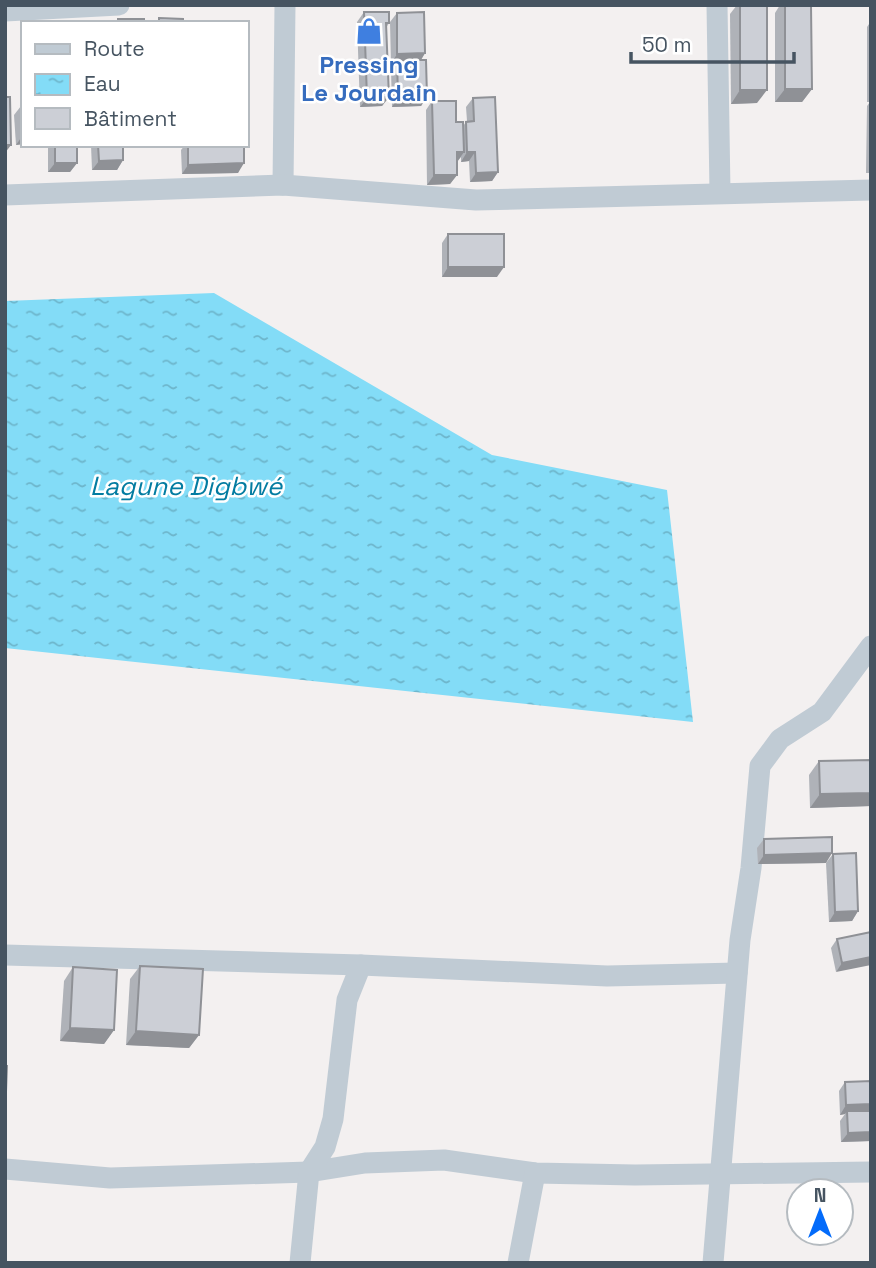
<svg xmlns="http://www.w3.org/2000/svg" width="876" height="1268" font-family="'Space Grotesk',sans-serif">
<defs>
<pattern id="water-ripples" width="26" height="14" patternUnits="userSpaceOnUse" patternTransform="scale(1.75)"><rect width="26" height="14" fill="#83dcf7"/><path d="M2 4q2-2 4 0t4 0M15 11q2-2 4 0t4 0" fill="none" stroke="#6db5cb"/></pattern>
</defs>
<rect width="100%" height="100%" fill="#f3f0f0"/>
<!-- water -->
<path fill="url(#water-ripples)" d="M214 293 492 455 667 490 693 722 5 648V301Z"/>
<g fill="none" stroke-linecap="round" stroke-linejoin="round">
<!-- minor -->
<g stroke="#c0cbd4" stroke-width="21">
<path d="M717 5 720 192"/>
<path d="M5 11 119 5"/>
<path d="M283 185 285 5"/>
<path d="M5 195 283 185 476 200 871 190"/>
<path d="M5 955 361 965 607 976 737 973"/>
<path d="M5 1169 110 1178 309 1172 365 1163 444 1160 535 1173 635 1175 871 1172"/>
<path d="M300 1263 309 1172 325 1147 333 1119 347 1000 361 965"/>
<path d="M518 1263 535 1173"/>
<path d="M713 1263 740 940 751 868 760 766 780 739 822 712 871 646"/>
</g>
</g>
<!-- wall -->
<g fill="#afb2b8">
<path d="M737 5H767L757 103 731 104 730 14Z"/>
<path d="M780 5H811L812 89 802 102H775V13Z"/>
<path d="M364 12 389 23 386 28 389 97 382 106 360 107 357 22Z"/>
<path d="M397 13 425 53 421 60 427 97 421 106 392 107 391 70 395 63 391 64 390 22Z"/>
<path d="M871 21V173H866L867 106 870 102H867V27Z"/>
<path d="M473 98 498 172 492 181 470 182 469 161 461 162V157L457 162V175L450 184 427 185 426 110 432 101 456 122 463 126 467 121 466 107Z"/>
<path d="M21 106H23V144L16 145 14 115Z"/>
<path d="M48 145H77V163L70 172H48Z"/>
<path d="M91 145H123V160L117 170H92Z"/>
<path d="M185 145H244L238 173 182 174 181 150Z"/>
<path d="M448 234 497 277H442V243Z"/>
<path d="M871 760V806L810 808 809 775 819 761Z"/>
<path d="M764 839 826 863 758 864 757 848Z"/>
<path d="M833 854 858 911 852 921 829 922 826 863Z"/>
<path d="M871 932 836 972 831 948 837 939Z"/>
<path d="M140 966 199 1035 189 1048 126 1045 130 979Z"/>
<path d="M73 967 114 1030 104 1044 60 1041 64 981Z"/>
<path d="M871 1081V1141L841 1142 840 1121 845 1114 840 1115 839 1091 845 1082Z"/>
</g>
<!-- shaded-wall -->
<g fill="#8f9196">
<path d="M425 53 419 63 397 60 395 63 391 64 397 54Z"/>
<path d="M785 89H812L802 102H775Z"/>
<path d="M740 90H767L757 103 731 104Z"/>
<path d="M389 97 382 106 360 107 367 98Z"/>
<path d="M398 97H427L421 106 392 107Z"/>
<path d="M23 135V144L16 145Z"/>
<path d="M5 145H11L5 153Z"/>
<path d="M457 152H464L457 162H450Z"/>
<path d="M467 152H475L469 161 461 162Z"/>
<path d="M123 160 117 170H92L99 161Z"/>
<path d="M55 163H77L70 172H48Z"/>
<path d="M244 163 238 173 182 174 188 165Z"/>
<path d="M498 172 492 181 470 182 476 173Z"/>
<path d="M434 175H457L450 184 427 185Z"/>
<path d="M448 267H504L497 277H442Z"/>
<path d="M871 793V806L810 808 820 794Z"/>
<path d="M832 853 826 863 758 864 764 855Z"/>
<path d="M858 911 852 921 829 922 835 912Z"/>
<path d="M871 957V965L836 972 842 963Z"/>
<path d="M70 1028 114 1030 104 1044 60 1041Z"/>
<path d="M136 1031 199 1035 189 1048 126 1045Z"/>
<path d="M871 1104V1113L847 1111 845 1114 840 1115 846 1105Z"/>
<path d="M871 1132V1141L841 1142 848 1133Z"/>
</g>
<!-- building -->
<g fill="#cccfd6" stroke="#8f9196" stroke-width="2">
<rect x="740" y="5" width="27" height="85"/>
<path d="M785 5H811L812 89H785Z"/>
<path d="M364 12H389V23H386L389 97 367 98Z"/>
<path d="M424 12 425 53 397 54V13Z"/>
<path d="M159 18 183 19V23H159Z"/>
<rect x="118" y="19" width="26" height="4"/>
<path d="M397 60H426L427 97H398Z"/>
<path d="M5 97H10L11 145H5Z"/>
<path d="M495 97 498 172 476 173 475 152H467L466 122 474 121 473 98Z"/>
<path d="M432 101H456V122H463L464 152H457V175H434Z"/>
<rect x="247" y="105" width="2" height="29"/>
<path d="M21 106H23V135H22Z"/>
<rect x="55" y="145" width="22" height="18"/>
<path d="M98 145H123V160L99 161Z"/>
<path d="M188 145H244V163L188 165Z"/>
<rect x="448" y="234" width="56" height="33"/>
<path d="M871 760V793L820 794 819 761Z"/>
<path d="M832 837V853L764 855V839Z"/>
<path d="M856 853 858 911 835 912 833 854Z"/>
<path d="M871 932V957L842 963 837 939Z"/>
<path d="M140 966 203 969 199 1035 136 1031Z"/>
<path d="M73 967 117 970 114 1030 70 1028Z"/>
<path d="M5 1066H7L5 1117Z"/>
<path d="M871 1081V1104L846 1105 845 1082Z"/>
<path d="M847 1111H871V1132L848 1133Z"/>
</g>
<!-- icons -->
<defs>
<symbol id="shop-bare" viewBox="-9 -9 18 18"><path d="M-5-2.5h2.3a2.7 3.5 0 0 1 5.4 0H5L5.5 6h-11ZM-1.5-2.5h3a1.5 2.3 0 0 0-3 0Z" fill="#3f7fe0" stroke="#fff" stroke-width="2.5" paint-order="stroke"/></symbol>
</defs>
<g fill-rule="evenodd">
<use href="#shop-bare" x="350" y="12" width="38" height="38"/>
</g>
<g text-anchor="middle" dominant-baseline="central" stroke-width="5" stroke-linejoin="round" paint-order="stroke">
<!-- shop labels -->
<g font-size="24" font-weight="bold" fill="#366cbe" stroke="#fff">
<text x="369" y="64">Pressing<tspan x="369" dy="28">Le Jourdain</tspan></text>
</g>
<!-- water labels -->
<g font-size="26" font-style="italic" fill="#037ca1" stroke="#fff">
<text x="186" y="486">Lagune Digbwé</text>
</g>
</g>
<!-- border -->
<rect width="876" height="1268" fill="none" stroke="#465461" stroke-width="14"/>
<!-- legend -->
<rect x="21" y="21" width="228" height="126" fill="#ffffff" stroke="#b5bbc0" stroke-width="2"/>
<rect x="35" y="44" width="35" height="10" fill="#c0cbd4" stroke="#b5bbc0" stroke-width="2"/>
<text x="84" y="56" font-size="21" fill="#465461">Route</text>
<rect x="35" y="74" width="35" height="21" fill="url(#water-ripples)" stroke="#b5bbc0" stroke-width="2"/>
<text x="84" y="91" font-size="21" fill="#465461">Eau</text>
<rect x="35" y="108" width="35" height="21" fill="#cccfd6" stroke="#b5bbc0" stroke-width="2"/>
<text x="84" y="126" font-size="21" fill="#465461">Bâtiment</text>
<!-- north arrow -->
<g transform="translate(820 1212)"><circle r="33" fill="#ffffff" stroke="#b5bbc0" stroke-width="2"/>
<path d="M0-5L12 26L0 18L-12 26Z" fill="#036bfa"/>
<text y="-10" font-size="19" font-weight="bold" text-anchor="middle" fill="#465461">N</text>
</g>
<!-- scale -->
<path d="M631 52v10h163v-10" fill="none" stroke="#465461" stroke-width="3.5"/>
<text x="642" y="52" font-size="21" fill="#465461" stroke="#ffffff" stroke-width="5" paint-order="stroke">50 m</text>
</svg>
